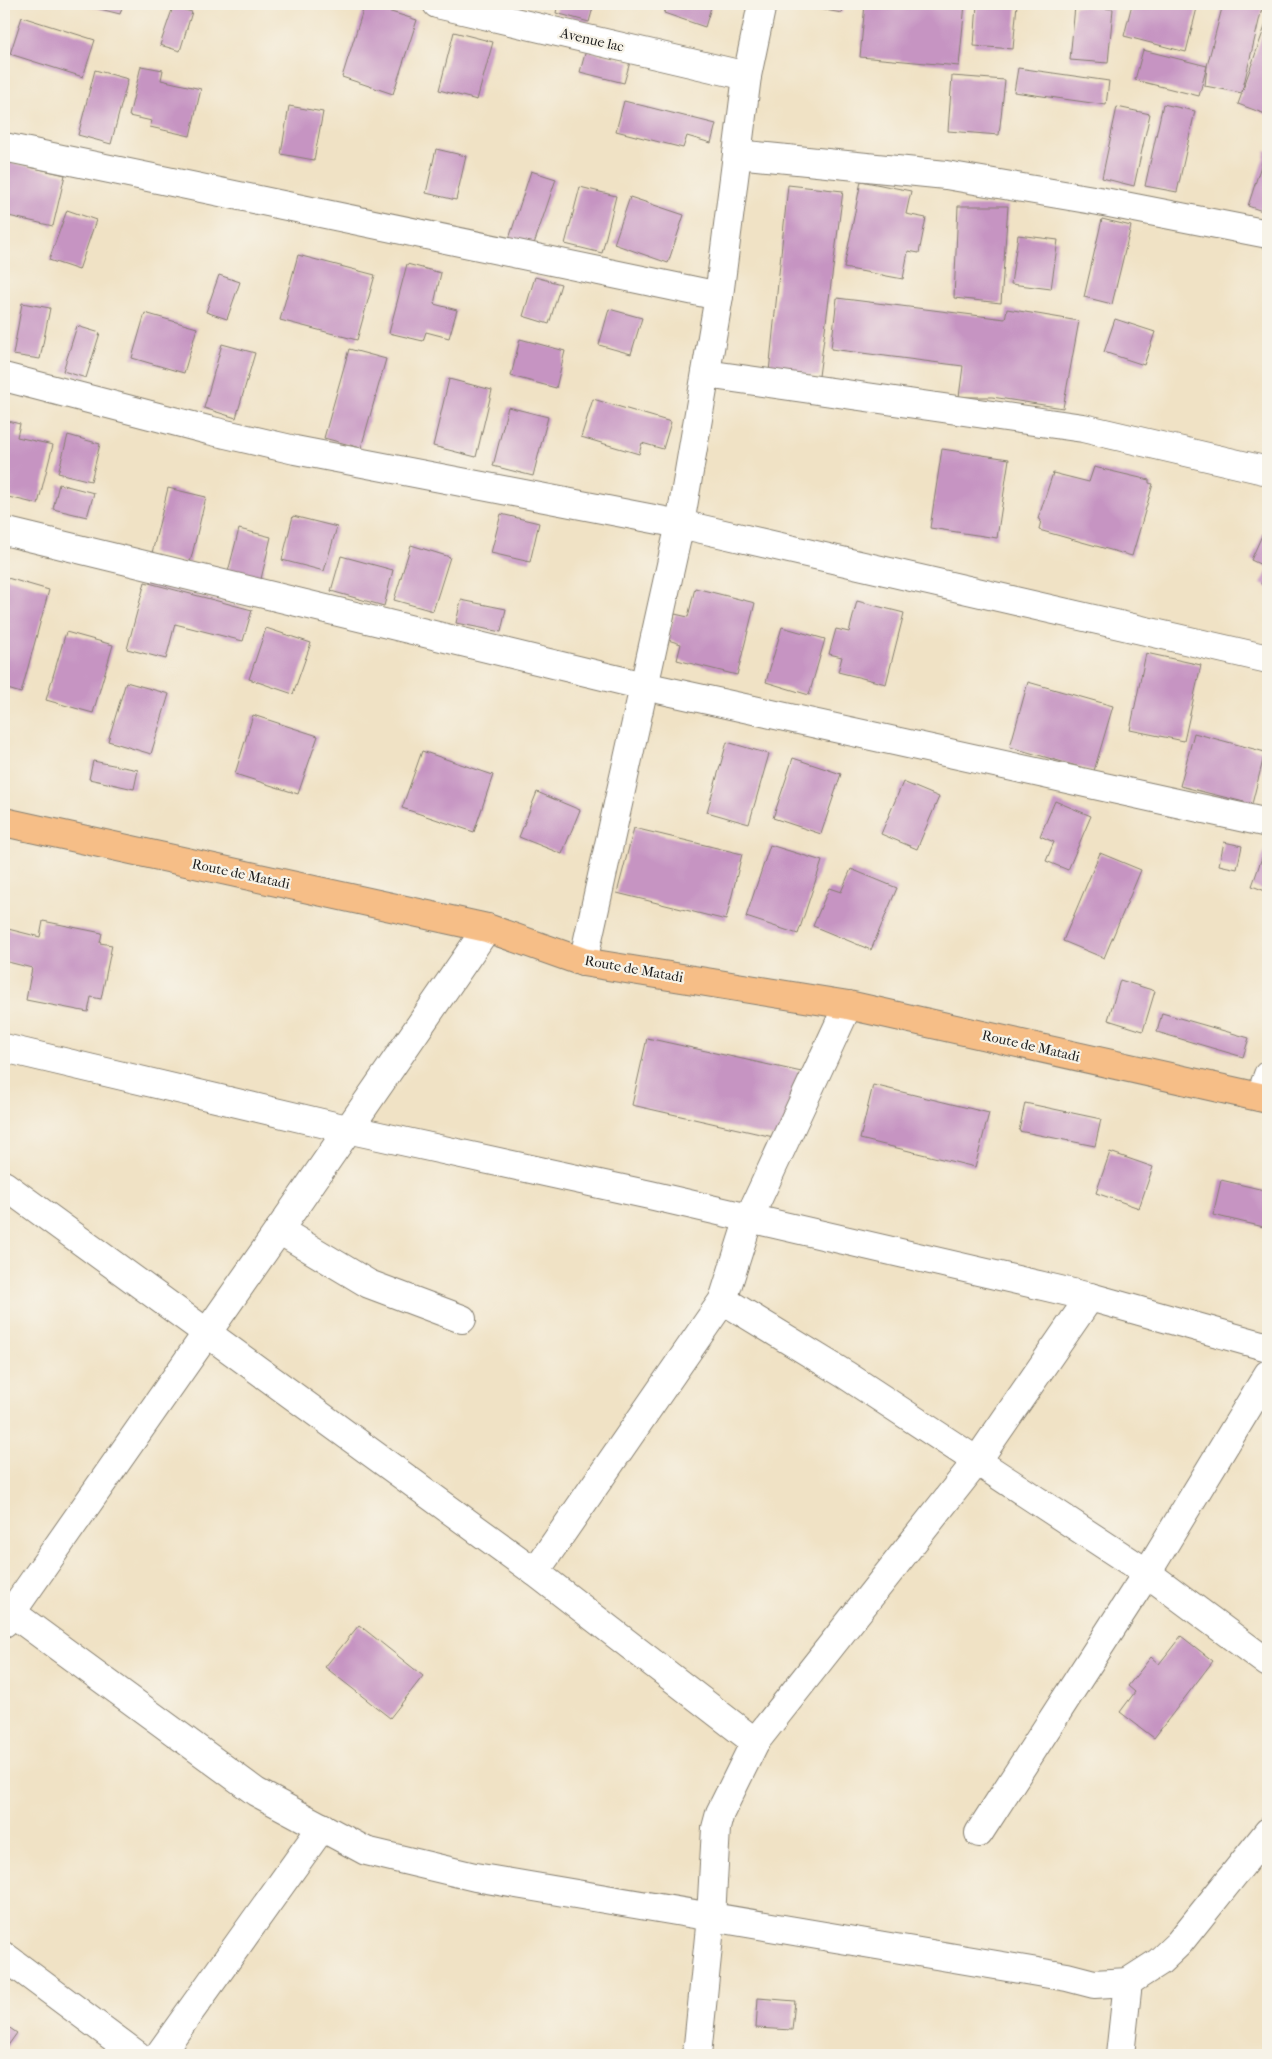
<svg xmlns="http://www.w3.org/2000/svg" width="1272" height="2059" font-family="'IM FELL French Canon',serif">
<rect width="100%" height="100%" fill="#f7f3e8"/>
<filter id="ink" filterUnits="userSpaceOnUse"><feTurbulence type="fractalNoise" baseFrequency=".02" numOctaves="2"/><feDisplacementMap in="SourceGraphic" scale="10" xChannelSelector="R" yChannelSelector="G"/><feConvolveMatrix kernelMatrix="1 2 1 2 8 2 1 2 1" color-interpolation-filters="sRGB"/></filter>
<filter id="wash" filterUnits="userSpaceOnUse"><feTurbulence type="fractalNoise" baseFrequency=".0096" numOctaves="4" result="noise"/><feDisplacementMap in="SourceGraphic" scale="20" xChannelSelector="R" yChannelSelector="G"/><feGaussianBlur stdDeviation="1.12" result="paint"/><feColorMatrix in="noise" values="0 0 0 0 0 0 0 0 0 0 0 0 0 0 0 0 0 1.4 0 .05"/><feComposite in="paint" operator="in"/></filter>
<g filter="url(#wash)">
<rect width="100%" height="100%" fill="#f0e2c5"/>
<g id="blocks">
<!-- building -->
<g fill="#c694c2">
<path d="M80 4H123L120 14Z"/>
<path d="M365 4 417 20 393 94 342 77Z"/>
<path d="M558 4H594L589 22 556 13Z"/>
<path d="M668 4H712L705 27 664 13Z"/>
<path d="M809 4H844L842 13 808 7Z"/>
<path d="M865 4H965L959 66 860 57Z"/>
<path d="M977 4H1017L1013 49 974 46Z"/>
<path d="M1132 4H1198L1186 52 1124 36Z"/>
<path d="M1223 4H1263L1242 92 1268 18V115L1238 104 1242 93 1205 86 1207 66Z"/>
<path d="M1075 6 1113 9 1108 63 1070 60Z"/>
<path d="M173 7 192 12 180 51 160 45Z"/>
<path d="M22 17 95 40 83 77 10 54Z"/>
<path d="M454 32 493 42 477 100 439 90Z"/>
<path d="M586 50 630 62 624 83 580 72Z"/>
<path d="M1143 50 1207 66 1199 96 1135 80Z"/>
<path d="M141 66 163 70 161 80 201 89 190 136 150 127 152 121 129 116Z"/>
<path d="M1018 68 1109 81 1106 105 1014 92Z"/>
<path d="M95 70 128 79 111 144 78 135Z"/>
<path d="M952 76 1005 80 999 135 948 131Z"/>
<path d="M624 101 716 124 711 143 687 136 683 148 616 131Z"/>
<path d="M1163 104 1195 111 1177 192 1145 186Z"/>
<path d="M289 106 323 112 314 160 281 154Z"/>
<path d="M1117 107 1150 114 1134 186 1102 178Z"/>
<path d="M436 149 466 156 456 200 426 193Z"/>
<path d="M1266 150 1268 151V213L1248 206Z"/>
<path d="M4 161 65 175 53 226 4 215Z"/>
<path d="M531 171 556 179 533 247 509 239Z"/>
<path d="M861 181 911 191 906 214 926 218 919 253 908 251 903 279 844 268Z"/>
<path d="M788 185 843 191 819 376 769 372Z"/>
<path d="M580 187 616 196 602 253 565 244Z"/>
<path d="M630 197 684 215 668 263 614 244Z"/>
<path d="M958 206H1008L1001 303 954 298Z"/>
<path d="M67 210 96 220 79 270 49 260Z"/>
<path d="M1102 219 1131 226 1112 304 1084 297Z"/>
<path d="M1018 235 1058 240 1051 289 1011 284Z"/>
<path d="M298 255 375 275 357 340 280 320Z"/>
<path d="M407 264 441 273 434 304 457 310 449 338 426 332 423 341 389 333Z"/>
<path d="M219 275 240 282 227 319 206 312Z"/>
<path d="M535 277 561 284 549 324 523 316Z"/>
<path d="M837 298 1005 319 1007 309 1079 321 1063 408 992 397H959L963 366 831 349Z"/>
<path d="M22 303 50 308 40 359 13 355Z"/>
<path d="M609 309 642 318 631 354 599 345Z"/>
<path d="M145 313 197 328 184 373 132 358Z"/>
<path d="M1115 319 1155 332 1144 365 1104 352Z"/>
<path d="M77 326 100 333 86 378 63 371Z"/>
<path d="M520 339 565 351 556 388 511 376Z"/>
<path d="M222 344 255 353 236 418 204 408Z"/>
<path d="M349 349 386 359 361 448 324 438Z"/>
<path d="M449 379 492 390 476 457 433 446Z"/>
<path d="M593 399 671 422 663 449 642 443 639 454 581 437Z"/>
<path d="M508 407 548 417 533 476 493 466Z"/>
<path d="M4 420 20 424 17 437 53 445 38 504 4 496Z"/>
<path d="M68 435 100 444 91 481 58 473Z"/>
<path d="M942 449 1009 459 997 538 930 528Z"/>
<path d="M1094 467 1149 480V483L1153 484 1132 556 1039 530 1041 520 1038 519 1053 473 1089 482Z"/>
<path d="M59 484 94 493 87 517 53 509Z"/>
<path d="M168 488 206 497 190 563 152 553Z"/>
<path d="M501 514 539 523 530 562 491 553Z"/>
<path d="M293 516 337 527 324 571 282 560Z"/>
<path d="M1268 522V568L1251 560Z"/>
<path d="M239 529 271 537 261 579 228 572Z"/>
<path d="M411 545 450 557 433 611 394 600Z"/>
<path d="M341 556 393 570 384 606 331 591Z"/>
<path d="M1268 570V588L1261 584Z"/>
<path d="M4 577 49 590 21 693 4 688Z"/>
<path d="M145 582 252 610 243 641 175 624 166 659 127 649Z"/>
<path d="M695 588 755 603 737 675 677 660 681 644 668 640 675 614 688 617Z"/>
<path d="M461 600 506 609 501 632 456 623Z"/>
<path d="M857 601 904 613 886 684 838 672 842 657 829 654 836 629 849 632Z"/>
<path d="M782 627 825 639 809 695 766 682Z"/>
<path d="M266 628 311 643 293 694 249 679Z"/>
<path d="M66 632 113 645 93 713 46 700Z"/>
<path d="M1146 653 1201 665 1184 741 1130 730Z"/>
<path d="M126 682 169 694 151 754 108 741Z"/>
<path d="M1028 682 1113 706 1094 771 1010 747Z"/>
<path d="M253 715 318 736 298 794 235 774Z"/>
<path d="M1194 733 1265 752 1252 804 1180 786Z"/>
<path d="M727 742 769 754 749 824 707 812Z"/>
<path d="M422 751 493 775 474 832 402 808Z"/>
<path d="M793 758 841 774 821 834 773 818Z"/>
<path d="M93 761 138 770 134 789 89 779Z"/>
<path d="M903 782 939 797 917 849 881 834Z"/>
<path d="M537 792 580 810 562 854 519 837Z"/>
<path d="M1055 801 1091 816 1068 870 1046 861 1054 842 1040 836Z"/>
<path d="M634 828 742 854 726 920 617 893Z"/>
<path d="M1224 842 1242 846 1237 869 1219 865Z"/>
<path d="M770 845 822 861 798 934 746 917Z"/>
<path d="M1265 849 1268 850V892L1252 886Z"/>
<path d="M1100 853 1141 870 1104 958 1063 941Z"/>
<path d="M851 869 897 888 871 950 813 926 829 888 841 892Z"/>
<path d="M43 921 102 933 100 943 112 945 101 999 91 997 88 1012 26 1000 32 968 4 961V928L40 937Z"/>
<path d="M1120 980 1155 991 1143 1031 1108 1020Z"/>
<path d="M1162 1013 1249 1038 1243 1057 1157 1032Z"/>
<path d="M647 1038 806 1073 791 1141 632 1105Z"/>
<path d="M873 1085 989 1113 975 1167 860 1139Z"/>
<path d="M1025 1103 1101 1119 1095 1146 1019 1131Z"/>
<path d="M1110 1152 1153 1167 1139 1208 1096 1193Z"/>
<path d="M1221 1180 1268 1191V1228L1213 1215Z"/>
<path d="M359 1625 423 1676 390 1718 325 1667Z"/>
<path d="M1181 1636 1213 1661 1154 1738 1120 1712 1135 1692 1128 1686 1151 1657 1159 1664Z"/>
<path d="M758 1998 795 2001 792 2030 756 2028Z"/>
<path d="M4 2024 17 2033 4 2051Z"/>
</g>
</g>
</g>
<g filter="url(#ink)">
<use href="#blocks" fill-opacity="0" stroke="#867f70" stroke-width="1"/>
<g fill="none" stroke-linecap="round" stroke-linejoin="round">
<defs>
<g id="minor">
<path d="M437 4 747 76"/>
<path d="M4 147 719 296"/>
<path d="M737 154 946 175 1099 201 1268 234"/>
<path d="M706 374 1083 428 1268 471"/>
<path d="M4 377 208 430 295 450 680 524 1268 659"/>
<path d="M4 531 644 686 1268 823"/>
<path d="M583 962 680 524 719 296 747 76 762 4"/>
<path d="M4 1048 347 1129 650 1195 1090 1297 1268 1347"/>
<path d="M1260 1097 1268 1075"/>
<path d="M4 1185 535 1572 755 1742"/>
<path d="M279 1230 369 1284 462 1319"/>
<path d="M723 1300 846 1375 1147 1573 1268 1663"/>
<path d="M535 1572 723 1300 749 1218 848 1005"/>
<path d="M4 1607 256 1792 366 1851 475 1877 1067 1977 1094 1984 1128 1982 1159 1962 1179 1943 1268 1832"/>
<path d="M4 1623 279 1230 487 928"/>
<path d="M979 1833 1147 1573 1268 1374"/>
<path d="M4 1956 137 2055"/>
<path d="M159 2055 322 1827"/>
<path d="M697 2055 711 1917 716 1828 720 1813 755 1742 977 1461 1090 1297"/>
<path d="M1120 2055 1128 1982"/>
</g>
<path id="primary" d="M4 822 487 928 583 962 848 1005 1268 1099"/>
</defs>
<!-- minor casing -->
<use href="#minor" stroke="#867f70" stroke-width="30"/>
<!-- primary casing -->
<use href="#primary" stroke="#867f70" stroke-width="30"/>
<!-- minor -->
<use href="#minor" stroke="#fff" stroke-width="28"/>
<!-- primary -->
<use href="#primary" stroke="#f6be87" stroke-width="28"/>
</g>
</g>
<g text-anchor="middle" dominant-baseline="central" stroke-width="4.5" stroke-linejoin="round" paint-order="stroke">
<!-- street labels -->
<g font-size="14" fill="#1c1c1c" stroke="#f7f3e8">
<text transform="translate(592 40) rotate(13)">Avenue lac</text>
<text transform="translate(241 874) rotate(12)">Route de Matadi</text>
<text transform="translate(634 969) rotate(10)">Route de Matadi</text>
<text transform="translate(1031 1046) rotate(13)">Route de Matadi</text>
</g>
</g>
<!-- margin -->
<rect width="1272" height="2059" fill="none" stroke="#f7f3e8" stroke-width="20"/>
</svg>
